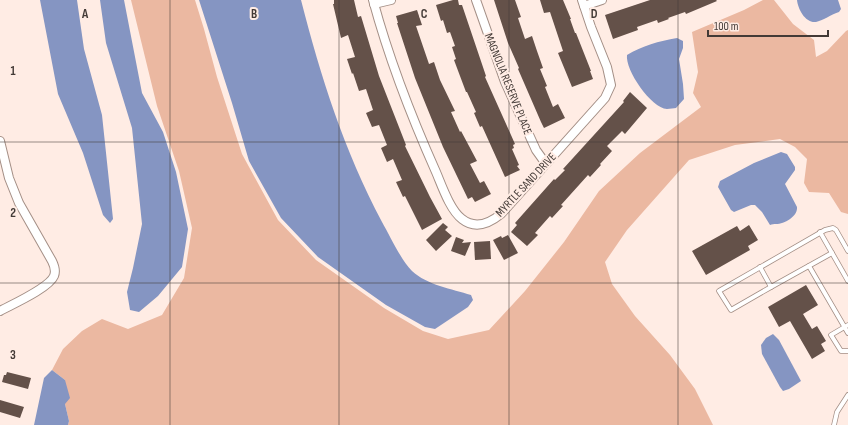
<svg xmlns="http://www.w3.org/2000/svg" width="848" height="425" font-family="'Sofia Sans Condensed',sans-serif">
<rect width="100%" height="100%" fill="#ffece4"/>
<!-- green -->
<path fill="#ebb8a1" d="M131 0H195L204 29 217 77 242 154 278 220 316 260 384 308 423 331 448 339 489 330 525 291 564 242 599 191 640 153 701 107 693 93 698 72 692 32 744 10 763 0H774L793 24 814 40 816 57 827 51 846 31 848 30V214L841 212 829 193 809 192 804 183 807 159 795 147 780 139 735 145 689 160 627 230 605 262 612 284 635 316 670 355 695 389 713 425H68L69 421 65 404V380L52 370 63 349 82 331 102 319 128 329 162 315 184 278 192 228 179 171 157 106Z"/>
<!-- water -->
<g fill="#8595c2">
<path d="M40 0H77L84 49 102 115 113 219 110 223 103 215 83 153 58 94Z"/>
<path d="M100 0H124L142 93 163 132 176 172 188 229 182 267 158 296 139 312 130 310 127 292 133 268 142 224 132 128 106 43Z"/>
<path d="M199 0H301C321 78 344 150 382 222 390 236 401 260 412 271 427 285 452 289 471 295L473 300 468 307 435 329 425 327 386 305 318 257 281 218 249 161 232 103Z"/>
<path d="M797 0H838L841 9 839 12C832 14 822 21 816 22 805 23 798 9 797 0Z"/>
<path d="M677 38 683 41V48L679 59 683 84 684 99 676 108C674 108 670 109 667 109 651 108 625 70 627 55 642 46 659 41 677 38Z"/>
<path d="M781 152 787 154 795 167V170L785 184 797 207C798 216 785 224 776 224 774 224 772 224 770 225L762 212 755 205H751L734 212 731 210 718 187 720 181 754 163Z"/>
<path d="M773 334 779 340 801 381 789 389 783 391 780 387 762 354 761 345 766 338Z"/>
<path d="M52 370 65 380 70 398 65 404 69 421 68 425H34L44 378Z"/>
</g>
<!-- building -->
<g fill="#645149">
<path d="M334 0H354L358 17 361 16 379 76 406 145 405 146 430 197 442 219 422 230 405 196 403 197 396 182 402 180 393 159 387 162 381 148 387 145 379 125 372 127 366 113 373 110 366 89 359 91 353 73 352 74 347 59 355 57 348 35 341 38 333 4H334Z"/>
<path d="M453 0H458L459 5H462L486 76 485 77 515 144 513 145 514 148 512 149 519 165 517 166 520 170 505 177 482 126 480 127 474 113 476 112 467 92H466L454 60 456 59 452 47 455 46 450 32 447 33 443 20 441 21 436 5Z"/>
<path d="M494 0H515L521 17 518 18 525 39 532 36 537 51 543 68 540 69 547 86 545 87 553 107 558 104 565 118 544 128 541 122 518 69 519 68 508 43Z"/>
<path d="M540 0H563L571 19H570L575 33H576L591 71H590L593 79 572 87 558 53 563 51 550 12 544 13Z"/>
<path d="M650 0H716L717 1 686 14 685 12 668 18 669 19 658 23 657 20 637 27 638 30 613 39 605 15Z"/>
<path d="M417 10 422 25 416 26 429 64 434 62 440 80 455 111 451 112 460 132 461 131 477 161 470 164 480 183 484 181 491 194 475 202 472 197 468 199 443 147 415 78 397 23H398L396 16Z"/>
<path d="M630 92 647 108 625 134 622 131 607 146 612 151 600 164 601 165 590 177 588 175 561 205 563 206 552 218 550 216 535 233 538 235 527 246 511 232 517 225 515 223 554 179 555 180 565 170 563 169 624 102 623 101Z"/>
<path d="M443 223 448 227 445 230 452 236 436 251 426 240Z"/>
<path d="M749 225 758 240 748 246 750 250 706 275 692 251 737 226 740 231Z"/>
<path d="M508 235 518 253 504 260 493 240 501 236 502 238Z"/>
<path d="M456 237 464 240 462 243 471 242 465 256 451 251Z"/>
<path d="M490 241 491 259 475 260 474 242Z"/>
<path d="M806 285 818 305 803 314 812 329 817 326 826 341 821 344 825 351 812 359 790 321 779 327 768 307Z"/>
<path d="M7 372 31 378 28 389 2 382 4 375H6Z"/>
<path d="M0 400 24 407 20 418 0 412Z"/>
</g>
<g fill="none" stroke-linecap="round" stroke-linejoin="round">
<defs>
<g id="service">
<path d="M820 232 848 281"/>
<path d="M809 266 848 333"/>
<path d="M760 267 771 287 832 253"/>
<path d="M771 287 731 310 719 291 825 230 833 228 836 230 848 251"/>
<path d="M848 325 831 335 841 351H848"/>
<path d="M834 425 837 412 848 395"/>
</g>
<g id="minor">
<path d="M373 0C389 59 411 116 436 172 442 186 450 210 462 219 476 230 490 223 501 214L605 98 611 85 607 67 591 27 582 0"/>
<path d="M476 0 505 82 536 150 546 164"/>
<path d="M374 4 391 0"/>
<path d="M584 6 602 0"/>
<path d="M0 141 9 178 19 203 52 261C54 265 56 271 54 276 49 288 13 304 0 311"/>
</g>
</defs>
<!-- service casing -->
<use href="#service" stroke="#a48f86" stroke-width="5.5"/>
<!-- minor casing -->
<use href="#minor" stroke="#a48f86" stroke-width="10"/>
<!-- service -->
<use href="#service" stroke="#fff" stroke-width="4"/>
<!-- minor -->
<use href="#minor" stroke="#fff" stroke-width="8"/>
</g>
<!-- grid -->
<path fill="none" stroke="#433a36" stroke-width="1" stroke-opacity="0.55" d="M170 0V425M339 0V425M509 0V425M678 0V425M0 142H848M0 283H848"/>
<g text-anchor="middle" dominant-baseline="central" stroke-width="4" stroke-linejoin="round" paint-order="stroke">
<!-- street labels -->
<g font-size="12" fill="#433a36" stroke="#ffece4">
<text transform="translate(508 84) rotate(68)">MAGNOLIA RESERVE PLACE</text>
<text transform="translate(526 185) rotate(-47)">MYRTLE SAND DRIVE</text>
</g>
</g>
<g font-size="13" text-anchor="middle" font-weight="bold" fill="#433a36" stroke="#ffece4" stroke-width="4" stroke-linejoin="round" paint-order="stroke">
<text x="85" y="18">A</text>
<text x="254" y="18">B</text>
<text x="424" y="18">C</text>
<text x="594" y="18">D</text>
<text x="13" y="75">1</text>
<text x="13" y="217">2</text>
<text x="13" y="359">3</text>
</g>
<!-- scale -->
<path d="M708 30v6h120v-6" fill="none" stroke="#433a36" stroke-width="2"/>
<text x="714" y="30" font-size="12" fill="#433a36" stroke="#ffece4" stroke-width="3" paint-order="stroke">100 m</text>
</svg>
